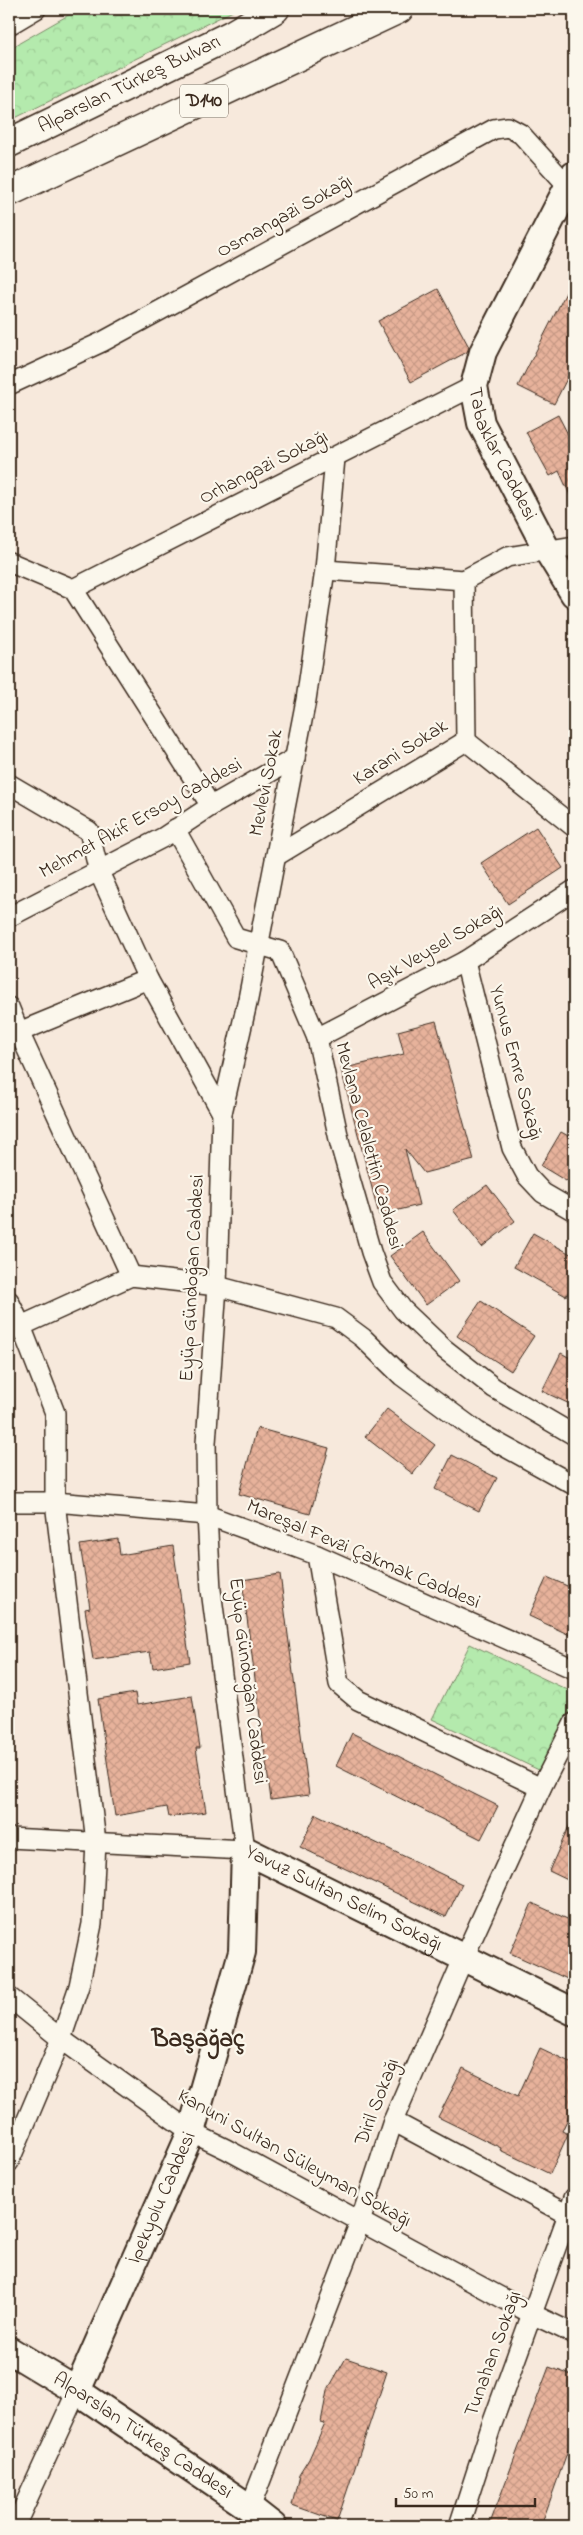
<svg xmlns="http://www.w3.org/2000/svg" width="583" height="2535" font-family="'Indie Flower',sans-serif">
<defs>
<pattern id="park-crowns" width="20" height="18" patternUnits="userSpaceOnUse" patternTransform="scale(1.25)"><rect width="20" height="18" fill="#b4eaad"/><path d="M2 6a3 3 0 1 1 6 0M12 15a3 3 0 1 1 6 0" fill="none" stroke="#9cc994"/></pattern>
<pattern id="building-cross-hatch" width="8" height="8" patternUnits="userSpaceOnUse" patternTransform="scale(1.25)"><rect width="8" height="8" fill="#e7b29b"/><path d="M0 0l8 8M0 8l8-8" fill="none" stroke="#c79985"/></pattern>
</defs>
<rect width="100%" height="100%" fill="#f7e9dc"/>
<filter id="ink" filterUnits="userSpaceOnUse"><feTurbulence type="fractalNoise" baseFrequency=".02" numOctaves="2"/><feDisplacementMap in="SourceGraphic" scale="10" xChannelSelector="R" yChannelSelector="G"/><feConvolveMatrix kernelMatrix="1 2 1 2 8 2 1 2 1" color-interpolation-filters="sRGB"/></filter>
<g filter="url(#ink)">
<!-- park -->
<g fill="url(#park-crowns)" stroke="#788a66">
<path d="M79 9H237L9 121V49Z"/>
<path d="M470 1644 570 1691 574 1703 543 1772 432 1719Z"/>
</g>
<!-- building -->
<g fill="url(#building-cross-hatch)" stroke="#3b2a1e">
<path d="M574 277V365L554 404 518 386Z"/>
<path d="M438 289 469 347 467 352 411 382 378 321Z"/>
<path d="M558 415 574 446V504L559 471 550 476 526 432Z"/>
<path d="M536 827 563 868 508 904 481 863Z"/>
<path d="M436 1021 474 1160 424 1173 405 1149 419 1205 379 1215 341 1069 404 1054 398 1031Z"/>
<path d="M561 1132 574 1139V1174L566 1181 541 1166Z"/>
<path d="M487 1185 515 1221 482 1247 453 1210Z"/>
<path d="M423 1232 459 1281 426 1305 390 1256Z"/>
<path d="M533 1233 574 1256V1282L566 1296 514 1267Z"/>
<path d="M481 1301 534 1336 511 1371 457 1336Z"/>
<path d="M561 1353 574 1360V1406L542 1391Z"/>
<path d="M387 1409 435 1445 413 1474 365 1437Z"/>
<path d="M257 1428 329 1448 310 1514 239 1494Z"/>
<path d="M452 1455 497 1478 479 1511 435 1489Z"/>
<path d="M118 1539 120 1555 173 1546 190 1662 153 1668 150 1652 93 1660 85 1609 90 1608 80 1545Z"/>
<path d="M280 1574 309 1795 271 1800 242 1580Z"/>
<path d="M547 1577 574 1589V1637L529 1616Z"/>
<path d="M135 1693 137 1705 192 1696 200 1748H196L206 1812 169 1817 167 1807 115 1816 98 1699Z"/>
<path d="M352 1733 498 1806 481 1839 336 1766Z"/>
<path d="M316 1814 462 1884 446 1917 300 1847Z"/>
<path d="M574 1815V1883L549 1871Z"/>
<path d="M532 1903 574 1922V1982L510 1953Z"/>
<path d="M540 2048 574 2064V2105L562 2131 568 2134 550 2174 500 2150 501 2148 438 2117 463 2068 518 2096Z"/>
<path d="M346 2358 387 2372 337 2521 292 2505 299 2475 309 2459 325 2423 321 2422 327 2391Z"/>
<path d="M549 2367 574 2376V2433L541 2526H489Z"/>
</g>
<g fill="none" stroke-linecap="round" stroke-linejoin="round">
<defs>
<g id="street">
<path d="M9 25 36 9"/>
<path d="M9 385 102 342 494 129 508 127 521 134 567 185"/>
<path d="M9 562 73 589 211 806"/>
<path d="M325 570 464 580 507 557 574 546"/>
<path d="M464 580 466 741"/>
<path d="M73 589 474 386"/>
<path d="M466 741 574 827"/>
<path d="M9 784 89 831 99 872 148 979 222 1113 217 1286 206 1443 207 1515 211 1590 245 1850 9 1838"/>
<path d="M175 829 236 938 280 951 317 1038 340 1144 371 1252 382 1282 403 1310 443 1348 494 1388 574 1435"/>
<path d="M276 856 466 741"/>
<path d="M9 917 164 837 211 806 295 758"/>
<path d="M465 961 512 1148 527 1176 543 1193 574 1211"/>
<path d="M9 1007 19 1032"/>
<path d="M317 1038 465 961 574 890"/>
<path d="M222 1113 248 999 306 700 325 570 335 458"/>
<path d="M131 1276 19 1032 148 979"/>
<path d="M9 1301 21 1326 55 1413V1502L96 1842 92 1924 79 1986 61 2039 9 2162"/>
<path d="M21 1326 131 1276 217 1286 336 1318 363 1338 402 1376 478 1432 574 1485"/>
<path d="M9 1502H55L207 1515 317 1555 574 1669"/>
<path d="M317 1555 339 1684 358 1700 541 1788"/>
<path d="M9 1997 61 2039 191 2132 226 2149 532 2314 574 2334"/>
<path d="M393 2121 568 2215"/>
<path d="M250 2508 360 2222 393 2121 464 1957 541 1788 574 1723"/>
<path d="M15 2526 77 2391"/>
<path d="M459 2526 492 2424 574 2198"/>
</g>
<g id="secondary">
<path id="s1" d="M574 175 483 352 474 386 481 423 547 550 574 594"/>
<path id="s2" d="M9 2350 77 2391 250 2508 273 2526"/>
<path id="s3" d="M77 2391 191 2132 242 1952 245 1850 574 2012"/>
</g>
<g id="highway">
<path id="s4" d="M9 143 231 35 275 9"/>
<path d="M9 192 399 9"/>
</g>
</defs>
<!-- street casing -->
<use href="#street" stroke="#3b2a1e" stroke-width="22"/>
<!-- secondary casing -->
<use href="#secondary" stroke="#3b2a1e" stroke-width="30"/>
<!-- highway casing -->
<use href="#highway" stroke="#3b2a1e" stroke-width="31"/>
<!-- street -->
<use href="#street" stroke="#fbf7ec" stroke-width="19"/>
<!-- secondary -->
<use href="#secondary" stroke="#fbf7ec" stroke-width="26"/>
<!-- highway -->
<use href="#highway" stroke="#fbf7ec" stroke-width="28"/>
</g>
</g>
<g text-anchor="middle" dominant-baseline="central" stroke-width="4.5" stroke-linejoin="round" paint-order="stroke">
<!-- shield labels -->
<rect fill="#fbf7ec" stroke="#75685c" stroke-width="1" x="180" y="84.5" width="48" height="33" rx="4"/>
<g font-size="19" font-weight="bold" fill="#3b2a1e">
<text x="204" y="101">D140</text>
</g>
<!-- street labels -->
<g font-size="20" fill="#3b2a1e" stroke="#fbf7ec">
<text stroke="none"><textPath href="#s4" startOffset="134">Alparslan Türkeş Bulvarı</textPath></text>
<text transform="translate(285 217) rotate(-29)">Osmangazi Sokağı</text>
<text stroke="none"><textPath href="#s1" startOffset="308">Tabaklar Caddesi</textPath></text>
<text transform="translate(264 468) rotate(-27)">Orhangazi Sokağı</text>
<text transform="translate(401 753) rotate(-32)">Karani Sokak</text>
<text transform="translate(267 783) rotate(-79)">Mevlevi Sokak</text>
<text transform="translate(141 819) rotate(-29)">Mehmet Akif Ersoy Caddesi</text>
<text transform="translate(436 948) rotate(-30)">Aşık Veysel Sokağı</text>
<text transform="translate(515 1063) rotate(75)">Yunus Emre Sokağı</text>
<text transform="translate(368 1146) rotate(75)">Mevlana Celalettin Caddesi</text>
<text transform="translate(193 1278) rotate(-87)">Eyüp Gündoğan Caddesi</text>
<text transform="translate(363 1555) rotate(23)">Mareşal Fevzi Çakmak Caddesi</text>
<text transform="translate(247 1681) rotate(83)">Eyüp Gündoğan Caddesi</text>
<text stroke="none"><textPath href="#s3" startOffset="682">Yavuz Sultan Selim Sokağı</textPath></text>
<text transform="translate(378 2102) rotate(-69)">Diril Sokağı</text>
<text transform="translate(294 2159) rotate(29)">Kanuni Sultan Süleyman Sokağı</text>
<text stroke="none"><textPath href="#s3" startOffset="211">İpekyolu Caddesi</textPath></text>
<text transform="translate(494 2354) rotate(-70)">Tunahan Sokağı</text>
<text stroke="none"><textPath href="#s2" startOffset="159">Alparslan Türkeş Caddesi</textPath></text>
</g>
<!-- district labels -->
<g font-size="25" font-weight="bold" fill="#3b2a1e" stroke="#fbf7ec">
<text x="198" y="2040">Başağaç</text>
</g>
</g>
<!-- margin -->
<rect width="583" height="2535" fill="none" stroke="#fbf7ec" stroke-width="30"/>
<rect x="15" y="15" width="553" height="2505" fill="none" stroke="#3b2a1e" stroke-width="2" filter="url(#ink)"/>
<!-- scale -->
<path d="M396 2498v8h139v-8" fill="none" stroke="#3b2a1e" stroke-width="2.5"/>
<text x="403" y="2498" font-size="15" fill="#3b2a1e" stroke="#fbf7ec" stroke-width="4" paint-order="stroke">50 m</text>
</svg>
